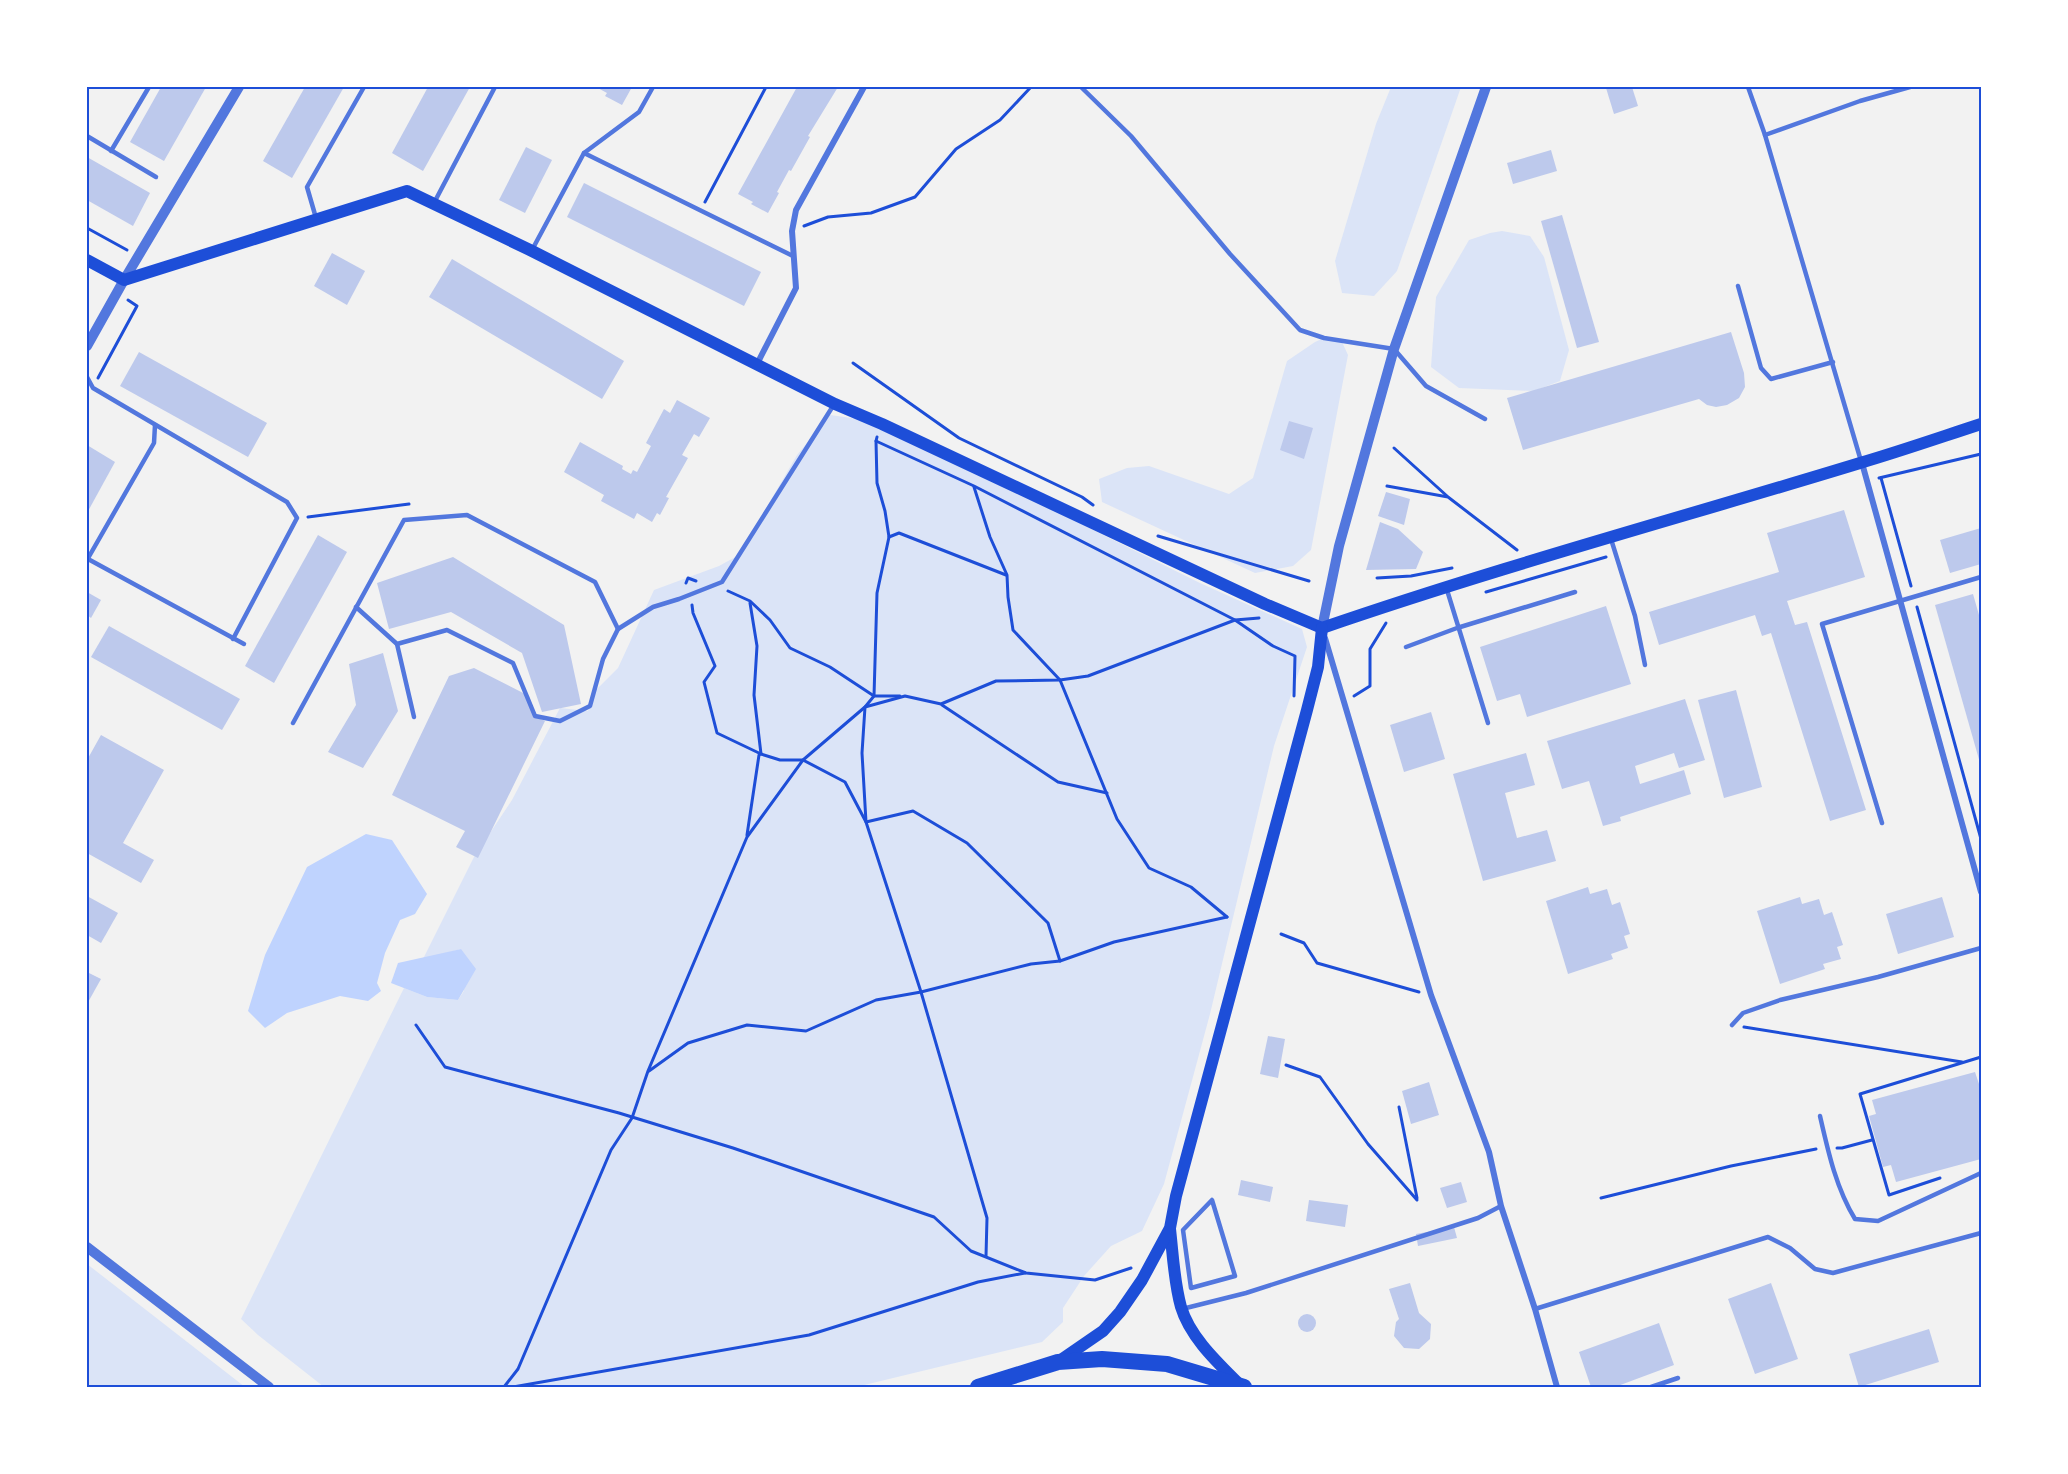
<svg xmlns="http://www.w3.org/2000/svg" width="2068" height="1474" font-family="'Open Sans',sans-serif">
<rect width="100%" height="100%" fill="#f2f2f2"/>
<!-- green -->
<g fill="#dbe4f7">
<path d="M1391 87H1461L1397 271 1374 296 1342 293 1335 261 1376 124Z"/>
<path d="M1502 231 1530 236 1544 257 1569 350 1560 381 1534 391 1459 388 1431 367 1436 297 1469 240 1490 233Z"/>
<path d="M1324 338 1342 342 1348 355 1311 550 1293 566 1255 573 1102 502 1099 479 1127 468 1149 466 1229 494 1253 478 1287 361 1315 342Z"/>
<path d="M830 415 858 419 924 446 1200 583 1302 629 1307 647 1274 746 1210 1014 1164 1184 1142 1231 1111 1246 1084 1276 1063 1308V1322L1042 1342 856 1387H324L258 1335 241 1319 404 988 427 997 458 1000 464 991 461 949 423 959 474 857 512 800 560 708 588 711 596 690 618 668 654 590 719 566 739 555 797 455Z"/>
<path d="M87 1264 245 1387H87Z"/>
</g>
<!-- water -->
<g fill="#bfd3fe">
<path d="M366 834 392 840 427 894 415 914 400 920 385 953 377 983 381 991 368 1001 340 996 287 1013 265 1028 248 1011 265 955 307 867Z"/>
<path d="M461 949 476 969 458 1000 427 997 391 983 398 963Z"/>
</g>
<!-- building -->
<g fill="#bdc9ec">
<path d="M161 87H206L164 161 130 142Z"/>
<path d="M305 87H344L292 178 263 161Z"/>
<path d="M428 87H470L423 171 392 153Z"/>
<path d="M596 87H632L622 105 605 96 607 93Z"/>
<path d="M797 87H838L808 136 810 137 791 171 789 170 777 192 779 193 768 213 751 204 753 202 738 194Z"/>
<path d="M1610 87H1632L1638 106 1614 114 1606 88Z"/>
<path d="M526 147 552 160 525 213 499 200Z"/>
<path d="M1551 150 1557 171 1513 184 1507 163Z"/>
<path d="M87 157 150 193 133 226 87 200Z"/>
<path d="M584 183 761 272 744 306 567 217Z"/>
<path d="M1562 215 1599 342 1577 348 1541 221Z"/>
<path d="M332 253 365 271 347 305 314 286Z"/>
<path d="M452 259 624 361 602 399 429 297Z"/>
<path d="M1731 332 1744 373 1745 387 1739 398 1727 405 1716 407 1707 405 1699 399 1523 450 1507 398Z"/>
<path d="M139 352 267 423 248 457 120 386Z"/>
<path d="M677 400 710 418 699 437 694 434 682 455 688 458 666 497 669 498 660 515 657 513 652 522 637 513 634 519 601 501 604 495 564 472 580 442 623 466 622 469 631 474 633 470 637 472 651 446 646 443 664 409 670 413Z"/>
<path d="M1289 421 1313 428 1304 459 1280 450Z"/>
<path d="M87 445 115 462 87 513Z"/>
<path d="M1386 492 1410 499 1404 525 1378 516Z"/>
<path d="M1844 510 1865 577 1787 601 1795 625 1807 622 1866 810 1830 821 1771 633 1762 636 1755 615 1659 645 1649 612 1779 572 1767 533Z"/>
<path d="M1380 522 1398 529 1423 552 1416 569 1366 570Z"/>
<path d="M1981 528V564L1950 573 1940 540Z"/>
<path d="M318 535 347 552 274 683 245 666Z"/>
<path d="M453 557 564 625 581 704 542 712 522 653 451 612 389 629 377 583Z"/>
<path d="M87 592 101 600 91 618 87 615Z"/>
<path d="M1973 594 1981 622 1980 763 1935 605Z"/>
<path d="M1606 606 1631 684 1527 717 1520 694 1497 701 1480 647Z"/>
<path d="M109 626 240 699 222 730 91 657Z"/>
<path d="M383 653 398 711 363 768 328 752 356 705 349 664Z"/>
<path d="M474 668 529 696 535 716 545 721 478 858 456 847 465 831 392 795 449 676Z"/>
<path d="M1736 690 1762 787 1724 798 1698 700Z"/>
<path d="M1685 699 1705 760 1679 768 1674 753 1635 766 1640 784 1684 770 1691 794 1620 817 1621 821 1603 826 1589 781 1562 789 1547 741Z"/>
<path d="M1431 712 1445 759 1404 772 1390 725Z"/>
<path d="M101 735 164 770 123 843 154 860 141 883 87 853V760Z"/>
<path d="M1526 753 1535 785 1505 793 1517 838 1547 830 1556 861 1483 881 1453 774Z"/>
<path d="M1588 887 1590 894 1607 889 1612 905 1620 902 1630 934 1624 936 1628 948 1611 954 1613 959 1568 974 1546 901Z"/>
<path d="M87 896 118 913 101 943 87 935Z"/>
<path d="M1800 897 1802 904 1819 899 1824 915 1832 912 1843 945 1837 947 1841 959 1823 964 1825 969 1780 984 1757 911Z"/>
<path d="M1942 897 1954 937 1898 954 1886 914Z"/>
<path d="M87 972 101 979 87 1004Z"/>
<path d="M1268 1036 1285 1039 1278 1078 1260 1074Z"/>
<path d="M1975 1072 1979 1084 1981 1083V1159L1896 1182 1891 1165 1883 1167 1869 1116 1876 1114 1872 1100Z"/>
<path d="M1429 1082 1439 1115 1411 1124 1402 1091Z"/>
<path d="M1241 1180 1273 1187 1270 1202 1238 1195Z"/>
<path d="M1461 1182 1467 1202 1447 1208 1440 1188Z"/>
<path d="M1309 1200 1348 1205 1345 1227 1306 1221Z"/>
<path d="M1454 1227 1457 1238 1418 1246 1416 1234Z"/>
<path d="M1410 1283 1419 1313 1431 1324 1430 1339 1419 1349 1404 1348 1394 1336 1396 1322 1399 1319 1389 1289Z"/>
<path d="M1771 1283 1798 1359 1755 1374 1728 1299Z"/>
<circle cx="1307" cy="1323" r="9"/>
<path d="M1659 1323 1674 1365 1615 1387H1591L1579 1352Z"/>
<path d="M1929 1329 1939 1362 1859 1387 1849 1354Z"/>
</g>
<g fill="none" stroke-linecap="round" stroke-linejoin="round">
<!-- path -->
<g stroke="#1d4ed8" stroke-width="3">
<path d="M705 202 766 87"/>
<path d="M804 226 828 217 871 213 915 197 956 149 1000 120 1031 87"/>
<path d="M87 228 127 250"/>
<path d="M853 363 959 438 1082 497 1093 505"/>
<path d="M98 378 137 306 128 300"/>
<path d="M877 437 876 441 974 486 1235 620 1273 646 1295 656 1294 696"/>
<path d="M876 441 877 483 885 511 889 537 877 593 874 696 865 707 862 753 866 822 921 992 987 1218 986 1256"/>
<path d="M1394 448 1447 496"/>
<path d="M1879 478 1981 454"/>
<path d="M1881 478 1911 586"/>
<path d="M1387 486 1448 497 1517 550"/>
<path d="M974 487 990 537 1007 575 1008 597 1013 630 1060 680 1117 819 1149 868 1191 887 1227 917"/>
<path d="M308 517 409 504"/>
<path d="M1158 536 1309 581"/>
<path d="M889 537 899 533 1006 575"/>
<path d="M1377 578 1411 576 1452 568"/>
<path d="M686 583 688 578 696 581"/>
<path d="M728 591 750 601 770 620 790 648 830 667 874 696H900"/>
<path d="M1486 592 1606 557"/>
<path d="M692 605 693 613 715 666 704 682 717 733 761 754 780 760H803L845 782 866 822 913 811 967 843 1048 923 1060 961"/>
<path d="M1917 607 1981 839"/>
<path d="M1354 696 1370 686V649L1386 623"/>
<path d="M942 705 1058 782 1107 793"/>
<path d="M747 835 759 755 761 754 754 695 757 646 750 603"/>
<path d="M1281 934 1304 943 1317 963 1419 992"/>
<path d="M416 1025 445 1067 619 1113 733 1148 934 1217 971 1251 1026 1273 1095 1280 1131 1268"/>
<path d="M1744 1027 1962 1062"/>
<path d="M1286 1065 1320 1077 1368 1144 1417 1200"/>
<path d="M649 1071 688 1043 747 1025 806 1031 876 1000 921 992 1031 964 1060 961 1114 942 1227 917"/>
<path d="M1399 1107 1417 1198"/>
<path d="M1837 1148H1842L1872 1140"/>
<path d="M1940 1178 1889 1195 1860 1094 1981 1057"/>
<path d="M1601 1198 1731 1166 1816 1149"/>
<path d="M504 1387 518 1369 611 1150 632 1118 648 1071 747 837 803 760 865 707 905 696 941 704 996 681 1060 680 1088 676 1235 620 1259 618"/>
<path d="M513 1387 809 1335 978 1282 1025 1273"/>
</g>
<!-- service -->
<g stroke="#5277de" stroke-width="4.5">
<path d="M1081 87 1131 136 1230 254 1300 330 1324 338 1394 349 1426 386 1485 419"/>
<path d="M1748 87 1765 135 1861 461"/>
<path d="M1765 135 1860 101 1910 87"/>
<path d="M87 136 156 177"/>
<path d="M111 151 149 87"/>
<path d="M584 153 793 256"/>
<path d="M435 201 495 87"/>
<path d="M316 218 307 187 364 87"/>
<path d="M532 250 584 153 639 112 653 87"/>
<path d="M1738 286 1761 368 1771 379 1833 362"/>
<path d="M87 377 93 388 287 502 297 518 233 639"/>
<path d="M1611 539 1635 616 1645 665"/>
<path d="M88 559 244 644"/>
<path d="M87 560 154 443 155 425"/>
<path d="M1447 590 1488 723"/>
<path d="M356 607 397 644 447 630 513 663 535 716 560 721 590 706 603 659 618 629 653 607 679 599 722 582 833 406"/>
<path d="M397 644 414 717"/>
<path d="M1406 647 1457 628 1575 592"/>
<path d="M293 723 404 520 467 515 595 582 618 629"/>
<path d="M1882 823 1822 624 1981 577"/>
<path d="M1732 1025 1743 1013 1780 1000 1878 977 1981 948"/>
<path d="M1820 1116C1828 1151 1836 1188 1855 1219L1878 1221 1981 1173"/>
<path d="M1212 1200 1235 1276 1191 1288 1183 1230Z"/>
<path d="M1182 1309 1246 1293 1478 1218 1501 1206"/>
<path d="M1535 1309 1768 1237 1790 1248 1815 1269 1833 1273 1981 1233"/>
<path d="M1651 1387 1678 1378"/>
</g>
<!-- minor -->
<g stroke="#5277de" stroke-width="6">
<path d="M757 364 796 288 792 231 796 210 864 87"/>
<path d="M1862 463 1981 892"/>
<path d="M1325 638 1431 995 1489 1152 1501 1206 1535 1309 1557 1387"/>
</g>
<!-- tertiary -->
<g stroke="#5277de" stroke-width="10">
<path d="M87 346 124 280 239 87"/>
<path d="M1322 628 1339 546 1394 349 1486 87"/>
<path d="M87 1247 269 1387"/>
</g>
<!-- secondary -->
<g stroke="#1d4ed8" stroke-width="12">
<path d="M87 260 124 280 407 191 532 251 835 404 882 424 1265 604 1322 628"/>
<path d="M1322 628C1499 567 1680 518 1860 463 1901 451 1941 437 1981 424"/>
<path d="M1170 1229C1173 1255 1174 1282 1181 1307 1190 1337 1217 1362 1239 1384"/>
<path d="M1058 1362 1103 1331 1120 1312 1142 1280 1170 1228 1176 1196 1307 710 1318 667 1322 628"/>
</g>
<!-- trunk -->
<path stroke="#1d4ed8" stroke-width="16" d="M978 1387 1058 1362 1102 1359 1167 1364 1244 1387"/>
</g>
<!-- border -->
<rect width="2068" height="1474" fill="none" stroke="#ffffff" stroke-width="177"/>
<rect x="88" y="88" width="1892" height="1298" fill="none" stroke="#1d4ed8" stroke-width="2"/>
</svg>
